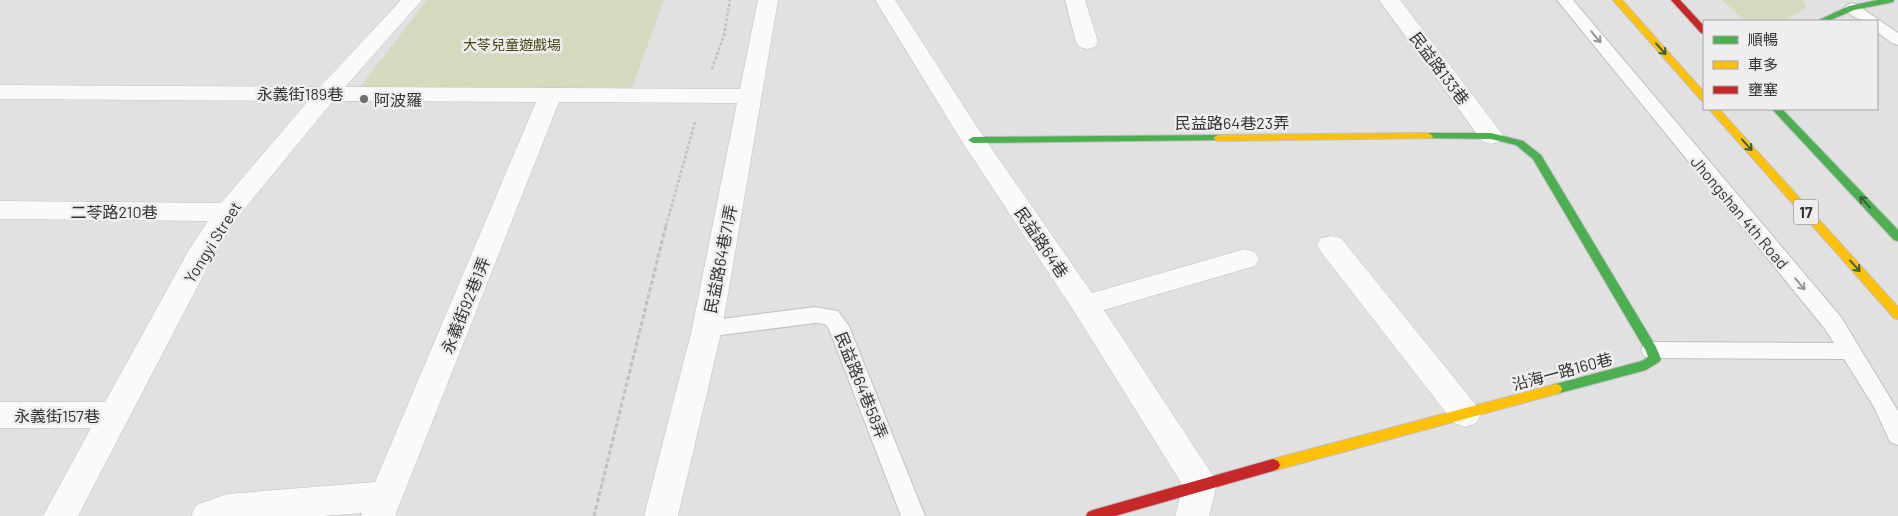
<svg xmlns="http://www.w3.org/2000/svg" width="1898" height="516" font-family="Barlow,'Noto Sans TC',sans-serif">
<rect width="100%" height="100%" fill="#e1e1e2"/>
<!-- green -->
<g fill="#d7d9bf">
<path d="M427 0H664L632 88 360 87Z"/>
<path d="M1722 0H1803L1806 8 1784 21H1745Z"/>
</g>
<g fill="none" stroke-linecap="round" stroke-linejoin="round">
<defs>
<g id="lane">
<path d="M1557 0H1573L1841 317 1898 411V445L1890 442 1874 407 1844 359 1652 358 1644 356 1641 350 1644 344 1652 342 1834 343 1825 329Z"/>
<path d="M1852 3 1857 5 1898 33V45L1892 43 1877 32V21C1863 21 1853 19 1844 8L1847 5Z"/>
<path d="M815 307 838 311 849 326 925 516H901L829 329 825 324 815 323 707 337 699 335 696 329 699 323 707 321Z"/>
</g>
<g id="street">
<path d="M401 0H422L345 87 740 89 758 0H778L722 329 678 516H644L692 329 737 103 559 102 395 516H361L362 513 323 516H191L196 505 227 494 375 482 536 102 333 101 237 218 216 251 78 516H43L91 428H0V402H105L190 248 208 221 0 219V201L221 203 308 101 0 99V85L320 87Z"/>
<path d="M875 0H895L983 136 1092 293 1245 249 1255 252 1259 259 1255 266 1104 310 1212 474 1217 484 1209 516H1175L1183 486 1075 313 961 140Z"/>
<path d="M1065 0H1085L1098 42 1095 47 1087 49 1079 47 1076 42Z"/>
<path d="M1379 0H1400L1500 131 1503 136 1500 141 1491 144 1482 141Z"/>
<path d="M1331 236 1341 238 1476 405 1481 414 1476 423 1465 427 1454 423 1321 252 1317 245 1321 238Z"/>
</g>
<g id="fast">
<path d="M1878 0H1894L1893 2 1854 10 1828 21H1817L1849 6Z"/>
<path d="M1772 109H1782L1898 230V241L1894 240Z"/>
<path d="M1428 133H1491L1523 141 1541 155 1656 347 1661 359 1659 362 1646 370 1556 394 1552 393 1550 389 1552 385 1642 361 1648 357 1646 351 1533 159 1516 145 1491 139 1424 138 1423 136Z"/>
<path d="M1218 135 1222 136 1223 138 1222 140 973 143 968 140 973 137Z"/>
</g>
<g id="slow">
<path d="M1613 0H1622L1704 92V101L1701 100Z"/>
<path d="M1709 109H1719L1898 307V319L1894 318Z"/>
<path d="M1428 133 1433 136 1432 138 1218 141 1213 138 1218 135Z"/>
<path d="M1556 384 1560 385 1562 389 1560 393 1556 394 1273 471 1268 469 1266 465 1268 461 1273 459Z"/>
</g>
<g id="jam">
<path d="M1671 0H1680L1704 26V34L1701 33Z"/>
<path d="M1273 459 1278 461 1280 465 1278 469 1273 471 1115 516H1086L1088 512 1093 510Z"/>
</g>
</defs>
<!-- lane casing -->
<use href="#lane" stroke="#c0bfc0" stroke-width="2"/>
<!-- street casing -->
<use href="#street" stroke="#c0bfc0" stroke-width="1"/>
<!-- fast casing -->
<use href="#fast" stroke="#c0bfc0" stroke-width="2"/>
<!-- slow casing -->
<use href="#slow" stroke="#c0bfc0" stroke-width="2"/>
<!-- jam casing -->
<use href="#jam" stroke="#c0bfc0" stroke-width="2"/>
<!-- path-far1 -->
<g stroke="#c1c1c1" stroke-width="2.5" stroke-dasharray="3 2" stroke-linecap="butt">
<path d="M712 69 724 35 730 0"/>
<path d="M666 226 695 122"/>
</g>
<!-- path -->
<path stroke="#c1c1c1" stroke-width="3" stroke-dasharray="4.5 2.5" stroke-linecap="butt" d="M594 516 666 225"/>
<!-- lane -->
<use href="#lane" fill="#fafafb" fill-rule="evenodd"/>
<!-- street -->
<use href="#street" fill="#fafafb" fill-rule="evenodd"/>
<!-- fast -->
<use href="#fast" fill="#4caf50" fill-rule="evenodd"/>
<!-- slow -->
<use href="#slow" fill="#ffc107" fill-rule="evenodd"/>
<!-- jam -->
<use href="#jam" fill="#c62828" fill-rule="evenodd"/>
</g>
<!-- one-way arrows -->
<defs><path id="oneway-shaft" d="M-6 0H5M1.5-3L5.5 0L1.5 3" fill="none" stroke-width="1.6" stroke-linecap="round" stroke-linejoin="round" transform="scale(1.25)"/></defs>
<g stroke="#979698">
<use href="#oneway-shaft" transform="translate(1596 37) rotate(50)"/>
<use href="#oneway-shaft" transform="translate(1800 284) rotate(50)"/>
</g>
<g stroke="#3c5e3e">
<use href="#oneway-shaft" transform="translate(1661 49) rotate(48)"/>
<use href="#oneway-shaft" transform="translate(1747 145) rotate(48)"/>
<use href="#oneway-shaft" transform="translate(1865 202) rotate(-133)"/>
<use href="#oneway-shaft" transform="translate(1855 266) rotate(48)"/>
</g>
<!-- markers -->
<circle fill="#717071" stroke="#efedf0" stroke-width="2" cx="364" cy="99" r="5"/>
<g text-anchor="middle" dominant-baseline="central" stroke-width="5" stroke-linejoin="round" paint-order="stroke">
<!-- far-park labels -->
<g font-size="14" fill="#464710" stroke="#efedf0">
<text x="512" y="44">大苓兒童遊戲場</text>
</g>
<!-- shield labels -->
<rect fill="#efedf0" stroke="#6c6b6c" stroke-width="1" x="1793.5" y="199.5" width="25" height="25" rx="4"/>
<g font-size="15" font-weight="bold" fill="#343334">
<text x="1806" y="212">17</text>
</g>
<!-- street labels -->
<g font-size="16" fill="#343334" stroke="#efedf0">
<text transform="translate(1440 68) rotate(53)">民益路133巷</text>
<text x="300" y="93">永義街189巷</text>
<text x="1232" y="122">民益路64巷23弄</text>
<text x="114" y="211">二苓路210巷</text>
<text transform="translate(1740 212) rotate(50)">Jhongshan 4th Road</text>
<text transform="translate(212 242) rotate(-58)">Yongyi Street</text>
<text transform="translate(1042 242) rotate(56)">民益路64巷</text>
<text transform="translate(720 259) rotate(-79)">民益路64巷71弄</text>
<text transform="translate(465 305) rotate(-68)">永義街92巷1弄</text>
<text transform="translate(1562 371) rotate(-15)">沿海一路160巷</text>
<text transform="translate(862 385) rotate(68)">民益路64巷58弄</text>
<text x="57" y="415">永義街157巷</text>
</g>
<!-- poi labels -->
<g font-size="16" fill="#343334" stroke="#efedf0" text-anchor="start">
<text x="374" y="99">阿波羅</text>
</g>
</g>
<!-- legend -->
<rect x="1703" y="20" width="175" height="90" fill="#efedf0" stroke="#a4a3a5"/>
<rect x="1713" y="36" width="25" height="8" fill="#4caf50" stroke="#a4a3a5"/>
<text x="1748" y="45" font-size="15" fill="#343334">順暢</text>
<rect x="1713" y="61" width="25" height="8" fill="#ffc107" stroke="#a4a3a5"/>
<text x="1748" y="70" font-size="15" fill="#343334">車多</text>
<rect x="1713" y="86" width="25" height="8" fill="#c62828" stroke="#a4a3a5"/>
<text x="1748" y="95" font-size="15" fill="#343334">壅塞</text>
</svg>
